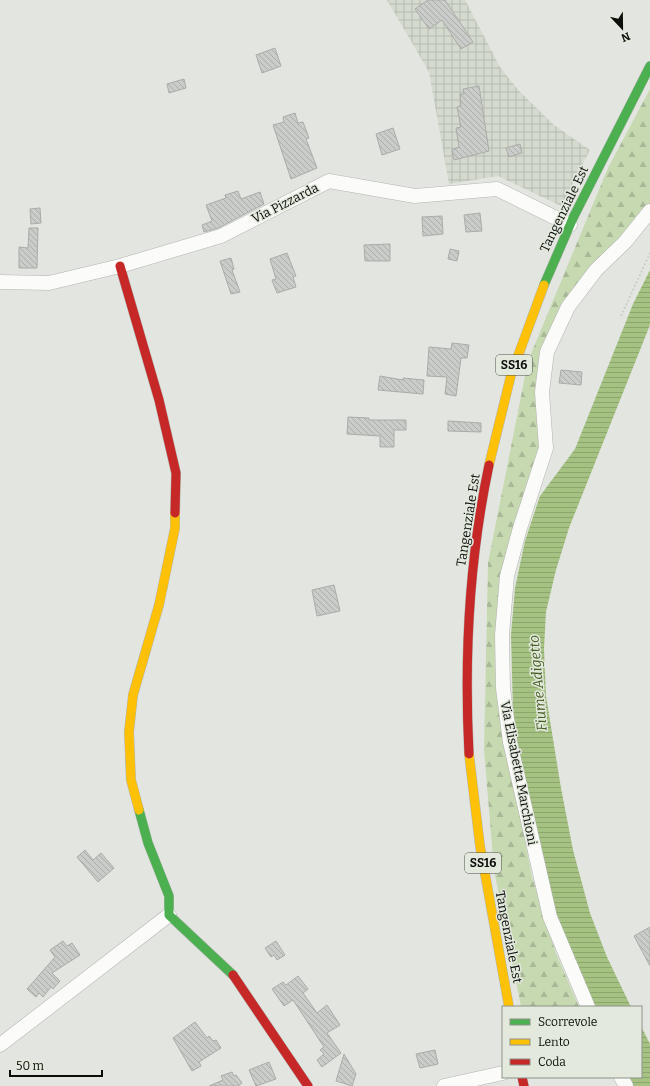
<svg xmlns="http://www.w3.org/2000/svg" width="650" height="1086" font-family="Bitter,serif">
<defs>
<pattern id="industrial-grid" width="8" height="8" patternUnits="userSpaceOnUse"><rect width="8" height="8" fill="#d4dace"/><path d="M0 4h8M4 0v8" fill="none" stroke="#b5bab0"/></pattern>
<pattern id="forest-firs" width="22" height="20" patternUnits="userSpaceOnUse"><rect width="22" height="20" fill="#c6d9b1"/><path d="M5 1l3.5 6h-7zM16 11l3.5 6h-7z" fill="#a9b997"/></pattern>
<pattern id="water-rules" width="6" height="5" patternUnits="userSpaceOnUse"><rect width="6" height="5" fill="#a5c283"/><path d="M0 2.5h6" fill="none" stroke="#8da670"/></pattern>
<pattern id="building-back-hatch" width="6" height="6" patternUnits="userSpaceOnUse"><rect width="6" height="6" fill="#c9ccc8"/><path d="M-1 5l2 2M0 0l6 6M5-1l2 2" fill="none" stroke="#abaeaa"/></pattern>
</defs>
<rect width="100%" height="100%" fill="#e3e6e0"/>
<!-- industrial -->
<path fill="url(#industrial-grid)" d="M387 0H465L500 67 519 91 554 125 590 150 561 206 498 176 449 184 429 72Z"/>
<!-- forest -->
<path fill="url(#forest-firs)" d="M650 89V207L545 349 542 447 503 573 507 746 532 877 556 953 579 1007H521L494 870 484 750 488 563 528 361 608 168Z"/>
<!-- water -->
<g fill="url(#water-rules)">
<path d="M650 270V325L569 528 556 570 546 612 544 649 546 696 561 788 573 850 590 913 607 957 631 1007H592L557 925 521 765 513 711 511 635 515 588 525 541 540 496 575 449 633 304Z"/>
<path d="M641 1026 650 1044V1086H632L627 1077H641Z"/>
</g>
<!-- building -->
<g fill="url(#building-back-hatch)" stroke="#a9aca7">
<path d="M428 0H445L473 42 461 49 442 20 429 29 415 9Z"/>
<path d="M275 48 281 66 262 73 256 55Z"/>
<path d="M184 79 186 88 169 93 167 84Z"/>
<path d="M479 86 489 151 454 160 452 150 459 147 456 128 461 127 457 107 461 106 460 94H464L463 89Z"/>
<path d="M295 113 298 123 303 122 309 138 306 139 317 168 291 179 273 125 284 122 283 117Z"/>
<path d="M393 128 400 149 382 155 376 134Z"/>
<path d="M520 144 522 153 509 157 506 148Z"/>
<path d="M238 191 241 199 260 192 264 204 218 228 204 232 202 225 212 221 206 205 226 198 225 195Z"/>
<path d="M40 208 41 223 31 224 30 209Z"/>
<path d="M480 213 482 231 466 232 464 215Z"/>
<path d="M442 216 443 234 423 236 422 217Z"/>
<path d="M29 228H38L37 268H19V247L28 248Z"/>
<path d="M390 244V261H365L364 245Z"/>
<path d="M450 249 459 251 457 261 448 259Z"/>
<path d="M287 253 296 276 293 277 296 287 277 293 272 280 276 279 270 259Z"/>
<path d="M231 258 234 269 232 270 240 292 231 294 220 261Z"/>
<path d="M452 343 469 345 467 358H461L456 396 445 394 447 377 427 376 429 347 451 349Z"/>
<path d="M561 370 582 372 581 385 559 383Z"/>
<path d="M380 376 403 380V378L424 380 423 394 378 390Z"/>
<path d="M348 417 369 418V420H406V430H394V447H380V436L347 434Z"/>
<path d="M448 421 481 423V432L448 431Z"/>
<path d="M334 585 340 611 317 616 312 590Z"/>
<path d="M85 850 93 860 101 853 114 868 98 882 77 857Z"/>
<path d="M650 927V966L634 936Z"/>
<path d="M63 941 67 946 72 943 80 955 52 973 60 981 53 989 51 987 43 997 39 993 36 997 27 989 55 957 50 950Z"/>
<path d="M276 941 285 955 277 960 274 955 271 957 265 948Z"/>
<path d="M298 976 308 989 303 993 317 1013 327 1005 340 1025 327 1033 341 1053 322 1067 317 1060 324 1054 320 1050 324 1047 293 1000 284 1006 272 989 283 982 286 985Z"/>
<path d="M195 1022 207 1038 209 1036 213 1041 216 1040 221 1048 199 1062 201 1066 192 1071 173 1038Z"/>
<path d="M435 1050 438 1064 420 1068 416 1054Z"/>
<path d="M344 1054 356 1074 352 1086 336 1081Z"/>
<path d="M269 1062 276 1079 256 1086 249 1070Z"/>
<path d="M232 1072 234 1076 236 1075 242 1083 238 1086H209L223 1080 221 1076Z"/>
</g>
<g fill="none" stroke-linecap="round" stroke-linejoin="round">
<defs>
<g id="street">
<path d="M0 282 49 283 120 266 221 236 329 181 415 196 497 189 570 225"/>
<path d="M588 1007 550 917 510 742 503 688 502 635 507 576 520 528 546 448 542 392 547 352 568 307 596 270 625 242 650 211"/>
<path d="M0 1045 169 915"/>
<path d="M621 1077 626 1086"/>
<path d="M444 1086 503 1073"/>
</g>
<g id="fast">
<path d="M544 285 573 218 650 66"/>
<path d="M139 810 148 843 169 896V915L233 975"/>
</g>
<g id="slow">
<path d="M489 465 511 375 544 285"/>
<path d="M469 754 480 846 509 1007"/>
<path d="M139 810 131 780 129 732 133 695 159 605 175 528V513"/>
</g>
<g id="jam">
<path d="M120 266 159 400 176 473 175 513"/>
<path d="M469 754C464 657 469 560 489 465"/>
<path d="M233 975 308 1086"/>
<path d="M522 1077 524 1086"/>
</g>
</defs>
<!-- street casing -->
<use href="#street" stroke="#b2b4af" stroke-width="15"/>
<!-- fast casing -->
<use href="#fast" stroke="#b2b4af" stroke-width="10"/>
<!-- slow casing -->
<use href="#slow" stroke="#b2b4af" stroke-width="10"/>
<!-- jam casing -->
<use href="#jam" stroke="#b2b4af" stroke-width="10"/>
<!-- path -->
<path stroke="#cdcecc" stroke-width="2" stroke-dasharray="2 2" stroke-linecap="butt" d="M621 316 650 253"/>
<!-- street -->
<use href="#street" stroke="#fbfbfa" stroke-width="14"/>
<!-- fast -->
<use href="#fast" stroke="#4caf50" stroke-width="9"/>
<!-- slow -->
<use href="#slow" stroke="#ffc107" stroke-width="9"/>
<!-- jam -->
<use href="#jam" stroke="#c62828" stroke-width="9"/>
</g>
<g text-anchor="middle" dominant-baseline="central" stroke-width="3" stroke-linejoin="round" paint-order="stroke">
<!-- shield labels -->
<g fill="#e3e9dd" stroke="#4c4f49" stroke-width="1">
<rect x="496" y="355" width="36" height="20" rx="3"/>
<rect x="465" y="853" width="36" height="20" rx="3"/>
</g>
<g font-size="12" font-weight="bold" fill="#0b0d0a">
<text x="514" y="365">SS16</text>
<text x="483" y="863">SS16</text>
</g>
<!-- street labels -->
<g font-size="13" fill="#0b0d0a" stroke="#e3e9dd">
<text transform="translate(285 203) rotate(-27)">Via Pizzarda</text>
<text transform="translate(564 209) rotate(-64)">Tangenziale Est</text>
<text transform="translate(468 520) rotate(-81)">Tangenziale Est</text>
<text transform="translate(519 773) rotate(79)">Via Elisabetta Marchioni</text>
<text transform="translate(509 937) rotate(79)">Tangenziale Est</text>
</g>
<!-- water labels -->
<g font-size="14" font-style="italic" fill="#455e22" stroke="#e3e9dd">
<text transform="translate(538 683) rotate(-95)">Fiume Adigetto</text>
</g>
</g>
<!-- legend -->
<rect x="502" y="1006" width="140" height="72" fill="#e3e9dd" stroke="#8d9189"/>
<rect x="510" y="1019" width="20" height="6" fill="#4caf50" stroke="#8d9189"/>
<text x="538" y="1026" font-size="12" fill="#0b0d0a">Scorrevole</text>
<rect x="510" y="1039" width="20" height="6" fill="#ffc107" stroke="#8d9189"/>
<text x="538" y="1046" font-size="12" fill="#0b0d0a">Lento</text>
<rect x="510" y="1059" width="20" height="6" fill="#c62828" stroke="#8d9189"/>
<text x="538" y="1066" font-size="12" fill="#0b0d0a">Coda</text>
<!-- north arrow -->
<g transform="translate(622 28) rotate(158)" stroke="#e3e9dd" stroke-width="3" paint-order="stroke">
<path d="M0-3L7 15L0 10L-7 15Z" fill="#0b0d0a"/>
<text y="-6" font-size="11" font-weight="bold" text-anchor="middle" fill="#0b0d0a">N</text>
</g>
<!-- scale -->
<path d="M10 1070v6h92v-6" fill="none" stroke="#0b0d0a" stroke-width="2"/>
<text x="16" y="1070" font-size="12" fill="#0b0d0a" stroke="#e3e9dd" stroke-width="3" paint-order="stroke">50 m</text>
</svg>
